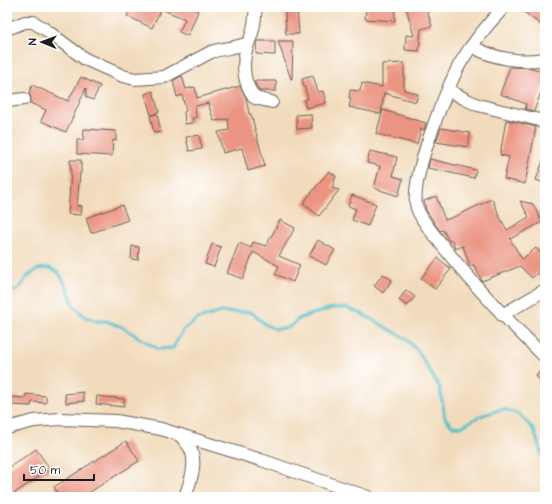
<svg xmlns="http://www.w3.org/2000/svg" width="552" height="504" font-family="'Architects Daughter',sans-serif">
<rect width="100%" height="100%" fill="#fff"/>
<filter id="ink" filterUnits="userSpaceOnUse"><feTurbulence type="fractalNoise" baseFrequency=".025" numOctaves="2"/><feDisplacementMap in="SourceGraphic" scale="8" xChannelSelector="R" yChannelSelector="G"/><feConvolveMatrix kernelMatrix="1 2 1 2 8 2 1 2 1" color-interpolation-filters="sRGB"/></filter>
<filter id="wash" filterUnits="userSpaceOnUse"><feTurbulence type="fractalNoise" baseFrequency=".012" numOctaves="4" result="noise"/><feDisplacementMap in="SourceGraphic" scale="16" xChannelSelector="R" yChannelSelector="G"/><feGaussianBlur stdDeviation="0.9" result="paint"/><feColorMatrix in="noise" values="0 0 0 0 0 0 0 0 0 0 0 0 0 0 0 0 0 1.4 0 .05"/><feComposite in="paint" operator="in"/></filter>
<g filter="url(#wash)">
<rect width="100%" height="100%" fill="#f2dbbc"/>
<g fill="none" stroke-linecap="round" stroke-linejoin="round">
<!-- stream -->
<path stroke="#50bdc9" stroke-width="3" d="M7 284 12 291H16L21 286 27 277 38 269 50 268 59 273 68 289 74 306 85 317 97 321H106L122 327 158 349 173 348 183 330 198 319 221 312H251L266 325 275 329 288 328 300 318 332 308H347L364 315 405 338 417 350 440 388 445 418 452 426 461 427 480 416 503 409 519 414 534 430 545 465"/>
</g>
<g id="blocks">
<!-- building -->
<g fill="#eb9482">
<path d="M131 7H187L198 11 188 36 179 32 185 19 161 9 152 28 127 16Z"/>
<path d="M285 7H297L299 34H286Z"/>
<path d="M366 7H395V21L365 19Z"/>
<path d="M406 7H426L432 26 421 29 419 51 405 50 406 35 414 36Z"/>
<path d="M518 7H545V28Z"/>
<path d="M257 41H275V55L256 54Z"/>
<path d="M278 41H293L292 79H291Z"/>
<path d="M404 63V90L418 94 416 102 384 93 381 114 349 107 351 98H349L350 90 360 91 362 83 382 87V64Z"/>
<path d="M510 67 533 68 545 73V82L534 111 525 109 526 104 500 94Z"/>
<path d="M182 76 186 89 195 87 197 98 240 86 246 98 249 114H251L265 166 248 171 242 148 223 153 218 132 229 130 228 119 214 121 208 103 195 106 196 118H192L193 123 185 124 184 112 186 111 182 95 177 97 173 81Z"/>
<path d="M313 76 318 92 323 91 326 103 306 108 304 100 308 99 302 79Z"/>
<path d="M81 77 100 86 93 100 86 97V88L66 132 41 121 46 110 30 103 31 98 29 93 32 85 68 101Z"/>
<path d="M254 81H276V91H259Z"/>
<path d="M153 91 159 112 151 115 145 94Z"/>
<path d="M383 110 426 123 424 130 421 129 417 144 376 134Z"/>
<path d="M157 114 161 132 154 133 150 116Z"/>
<path d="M311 114 312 128 297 129 296 115Z"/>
<path d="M506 120 536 127 525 184 504 179 509 157 500 155Z"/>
<path d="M441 128 470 133 468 147 436 142Z"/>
<path d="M84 129 116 131V141L113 140 112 156 77 154V140H83Z"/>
<path d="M199 135 202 149 189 151 186 137Z"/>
<path d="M370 151 397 157 393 176 403 179 398 196 374 188 380 166 367 163Z"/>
<path d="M544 158 545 159V183L536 180Z"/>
<path d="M430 159 476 170 474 178 428 168Z"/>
<path d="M70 160H81V173H80L77 206H82L81 215 68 214 71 173Z"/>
<path d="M329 171 336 176 332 188 339 190 319 216 303 203Z"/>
<path d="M352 195 376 204 368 226 352 220 356 209 348 206Z"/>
<path d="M436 196 445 220 456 216 492 199 498 212H497L507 230 529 217 520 201 533 204 542 222 510 239 522 259 536 248 545 258V281L538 273 532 278 520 266 482 281 474 265 470 266 463 246 455 249 452 240 449 241 443 230 440 231 426 210 424 201Z"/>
<path d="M122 205 128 220 91 233 86 218Z"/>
<path d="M280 220 295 228 279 256 300 265 293 282 275 274 279 266 253 252 243 279 227 273 239 243 251 248 253 242 266 246Z"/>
<path d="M318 240 335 250 326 265 309 256Z"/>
<path d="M212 244 221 247 214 267 205 264Z"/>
<path d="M132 246 139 247 138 260 131 259Z"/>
<path d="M438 258 451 269 435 289 421 278Z"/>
<path d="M383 274 392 280 383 293 374 286Z"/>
<path d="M406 290 415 297 407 306 399 300Z"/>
<path d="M545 366V386L536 376Z"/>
<path d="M83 392 84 401 66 403 65 394Z"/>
<path d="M26 394 46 396V403L32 402 31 406 11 405 12 397 25 398Z"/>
<path d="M97 396 124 399V407L96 404Z"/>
<path d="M126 441 139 461 82 497H60L54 487Z"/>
<path d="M36 449 50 469 9 497H7V469Z"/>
</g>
</g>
</g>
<g filter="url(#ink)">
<use href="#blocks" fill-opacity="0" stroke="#675f54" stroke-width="1"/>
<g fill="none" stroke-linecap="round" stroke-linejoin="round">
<defs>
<g id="minor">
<path d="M256 7C255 14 255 22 253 29 252 36 248 43 246 50 242 67 244 85 255 98L272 102"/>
<path d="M504 7C488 24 473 42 461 62 447 87 408 182 417 208 421 220 431 231 439 241 471 283 507 320 545 357"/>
<path d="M7 29 25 22H33L43 28 85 59 123 76 135 79 164 77 211 52C223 48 236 48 248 43"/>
<path d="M472 46C493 59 521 63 545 59"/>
<path d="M448 90 467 100 478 105 539 120 545 124"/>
<path d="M7 101 24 99"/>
<path d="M502 315 545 290"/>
<path d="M7 428 34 421 60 419 116 421 161 429 261 460 368 497"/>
<path d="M180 435C183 439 187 443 190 448 198 463 190 482 185 497"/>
</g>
</defs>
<!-- minor casing -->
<use href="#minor" stroke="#675f54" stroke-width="14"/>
<!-- minor -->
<use href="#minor" stroke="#fff" stroke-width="12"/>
</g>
</g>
<!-- margin -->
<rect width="552" height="504" fill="none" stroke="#fff" stroke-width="24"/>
<!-- north arrow -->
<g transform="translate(42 42) rotate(271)" stroke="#ffffff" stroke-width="3" paint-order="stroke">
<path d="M0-3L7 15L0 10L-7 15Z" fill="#1c1c1c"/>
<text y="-6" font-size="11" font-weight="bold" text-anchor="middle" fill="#1c1c1c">N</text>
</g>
<!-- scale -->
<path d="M24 474v6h70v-6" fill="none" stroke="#1c1c1c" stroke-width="2"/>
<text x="30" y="474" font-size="12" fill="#1c1c1c" stroke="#ffffff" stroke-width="3" paint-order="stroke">50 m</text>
</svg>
